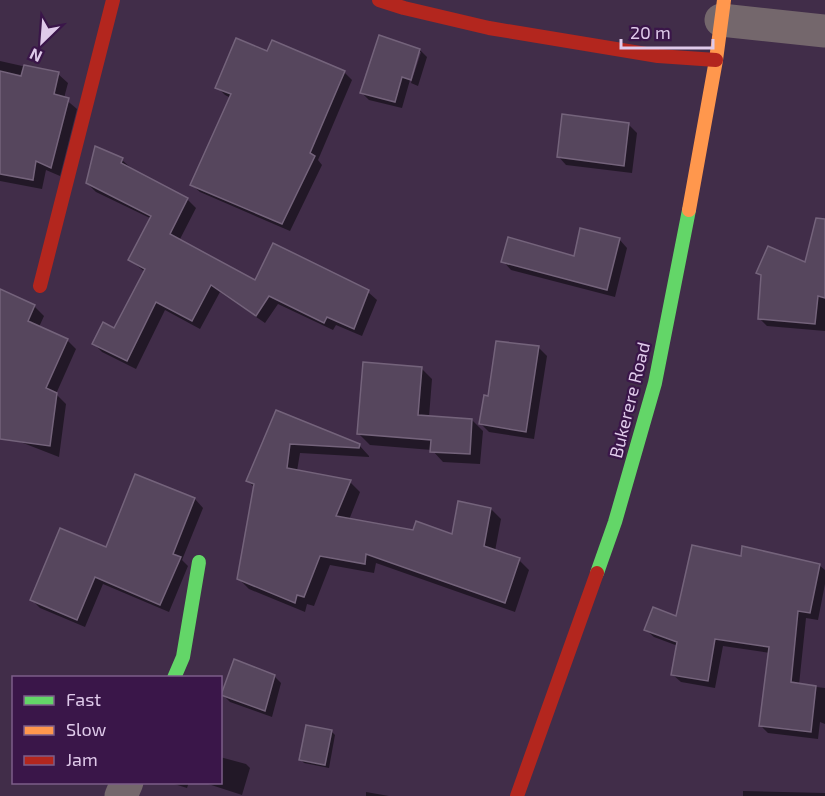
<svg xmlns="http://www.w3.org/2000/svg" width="825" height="796" font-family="'Exo 2',sans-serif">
<rect width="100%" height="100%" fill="#412d49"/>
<!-- shadow -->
<g fill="#0007">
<path d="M273 42 344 72 352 80 318 160 322 165 290 231 200 192 192 185 231 98 225 95 217 87 268 53Z"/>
<path d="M420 50 427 57 418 86 411 83 421 52H418L402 108 369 100 362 93Z"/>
<path d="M0 61 58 74 68 83 64 98 77 109 60 176 46 170 42 189 0 181Z"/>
<path d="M629 125 637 133 632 173 566 165 558 156Z"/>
<path d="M122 160 131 168 187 199 196 208 179 241 256 282 368 292 377 300 362 336 336 325 333 330 278 304 265 323 220 292 200 329 165 310 136 369 102 352 94 344 115 330 145 272 130 260 152 219 96 192 87 183Z"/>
<path d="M619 239 627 248 615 297 511 270 503 261 575 258Z"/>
<path d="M825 250V331L767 326 759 318 763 277 758 273 806 264Z"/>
<path d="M4 293 35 307 44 316 39 327 67 340 76 349 56 394 66 404 59 457 0 434V300Z"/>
<path d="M497 342 539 348 547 356 534 439 489 432 481 424 489 398Z"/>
<path d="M421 368 432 379 429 417 472 420 483 431 480 464 443 462 432 450 370 445 359 434Z"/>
<path d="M277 412 359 445 369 456V457L300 453 297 471 350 482 360 492 349 520 414 532 453 536 491 509 501 519 495 551 519 560 529 570 515 612 376 563 374 573 330 565 314 606 307 604 305 612 249 589 239 579 255 488 248 481Z"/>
<path d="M136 476 195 499 203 508 182 560 188 566 169 612 103 584 85 627 40 608 32 600 107 549Z"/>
<path d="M742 558 819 565 825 570V584L818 620 806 618 799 685 825 688V724L820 722 818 739 768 733 760 725 770 653 723 646 715 688 681 682 673 675 678 646 654 637 646 630 677 618Z"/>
<path d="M274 676 281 683 272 717 230 702 223 695Z"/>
<path d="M331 731 335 735 329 768 304 763 301 760Z"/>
<path d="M220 757 246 764 250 768 242 795 202 782H220Z"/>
<path d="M168 782H189L187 788Z"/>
<path d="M743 791 825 793V796H743Z"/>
<path d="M366 792 389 796H366Z"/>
</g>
<!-- building -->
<g fill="#56465d" stroke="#74637b" stroke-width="1.5">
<path d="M379 35 420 49 411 80 402 77 395 102 360 93Z"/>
<path d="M236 38 267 51 272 40 345 71 310 153 315 156 282 224 190 185 231 94 215 88Z"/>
<path d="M24 65 59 72 54 94 69 98 51 168 36 161 33 180 0 174V71L21 76Z"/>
<path d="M562 114 629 123 624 166 557 157Z"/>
<path d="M95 146 123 158 121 163 188 198 170 234 255 280 273 243 369 290 354 329 327 317 324 323 269 296 256 316 211 285 192 321 156 302 127 361 92 344 103 322 114 328 145 269 128 260 151 216 86 183Z"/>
<path d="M816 218 825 219V298L818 296 815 324 758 319 761 275 756 273 768 246 805 262Z"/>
<path d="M580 228 620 238 607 290 501 262 508 237 574 256Z"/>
<path d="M0 289 35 305 28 321 68 339 46 388 57 393 50 446 0 439Z"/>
<path d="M496 341 539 346 526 432 479 424 484 395 488 396Z"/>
<path d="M363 362 422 367 418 415 472 419 470 454 430 452 431 440 357 434Z"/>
<path d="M276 410 360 444 359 448 290 444 287 468 351 480 336 516 413 530 416 521 452 534 458 501 491 508 484 546 520 558 505 603 366 554 365 564 320 556 304 597 297 595 295 603 237 579 254 484 246 481Z"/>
<path d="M135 474 195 498 173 554 181 557 160 605 95 577 77 620 30 600 60 528 106 547Z"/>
<path d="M692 545 741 556 742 546 820 564 810 613 798 611 791 682 816 686 811 732 759 726 769 647 715 639 708 681 671 675 677 642 644 630 653 607 676 616Z"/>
<path d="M234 659 275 675 265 711 221 695Z"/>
<path d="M306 725 332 730 325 765 299 760Z"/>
</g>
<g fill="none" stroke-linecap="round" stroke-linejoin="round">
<!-- street -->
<g stroke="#74676c" stroke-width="33">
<path d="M721 20 825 31"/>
<path d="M121 796 127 782"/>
</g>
<!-- fast -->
<g stroke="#63d668" stroke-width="14">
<path d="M597 573 615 522 655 383 689 210"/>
<path d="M174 678 183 657 199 562"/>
</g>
<!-- slow -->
<path stroke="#ff974d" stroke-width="14" d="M689 210 716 60 724 0"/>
<!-- jam -->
<g stroke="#b3261e" stroke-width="14">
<path d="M379 0 404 8 489 28 658 56 716 60"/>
<path d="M40 286 113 0"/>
<path d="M517 796 597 573"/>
</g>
</g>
<g text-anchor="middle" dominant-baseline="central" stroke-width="4.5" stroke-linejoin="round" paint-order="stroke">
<!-- street labels -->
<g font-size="18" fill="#dfcaea" stroke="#3a1649">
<text transform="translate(629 400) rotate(-76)">Bukerere Road</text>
</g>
</g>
<!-- legend -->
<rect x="12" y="676" width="210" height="108" fill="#3a1649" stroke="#7c5e89" stroke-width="1.5"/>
<rect x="24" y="696" width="30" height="9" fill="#63d668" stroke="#7c5e89" stroke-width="1.5"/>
<text x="66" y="706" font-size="18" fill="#dfcaea">Fast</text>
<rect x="24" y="726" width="30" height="9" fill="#ff974d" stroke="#7c5e89" stroke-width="1.5"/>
<text x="66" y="736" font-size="18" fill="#dfcaea">Slow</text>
<rect x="24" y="756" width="30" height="9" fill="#b3261e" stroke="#7c5e89" stroke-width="1.5"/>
<text x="66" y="766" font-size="18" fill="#dfcaea">Jam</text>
<!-- north arrow -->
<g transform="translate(42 42) rotate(205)" stroke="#3a1649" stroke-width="4.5" paint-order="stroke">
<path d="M0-4.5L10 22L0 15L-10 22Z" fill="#dfcaea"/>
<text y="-9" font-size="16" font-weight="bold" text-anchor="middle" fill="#dfcaea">N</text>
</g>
<!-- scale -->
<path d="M621 39v9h92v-9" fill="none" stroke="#dfcaea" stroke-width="3"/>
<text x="630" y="39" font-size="18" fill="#dfcaea" stroke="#3a1649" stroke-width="4.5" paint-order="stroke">20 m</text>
</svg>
